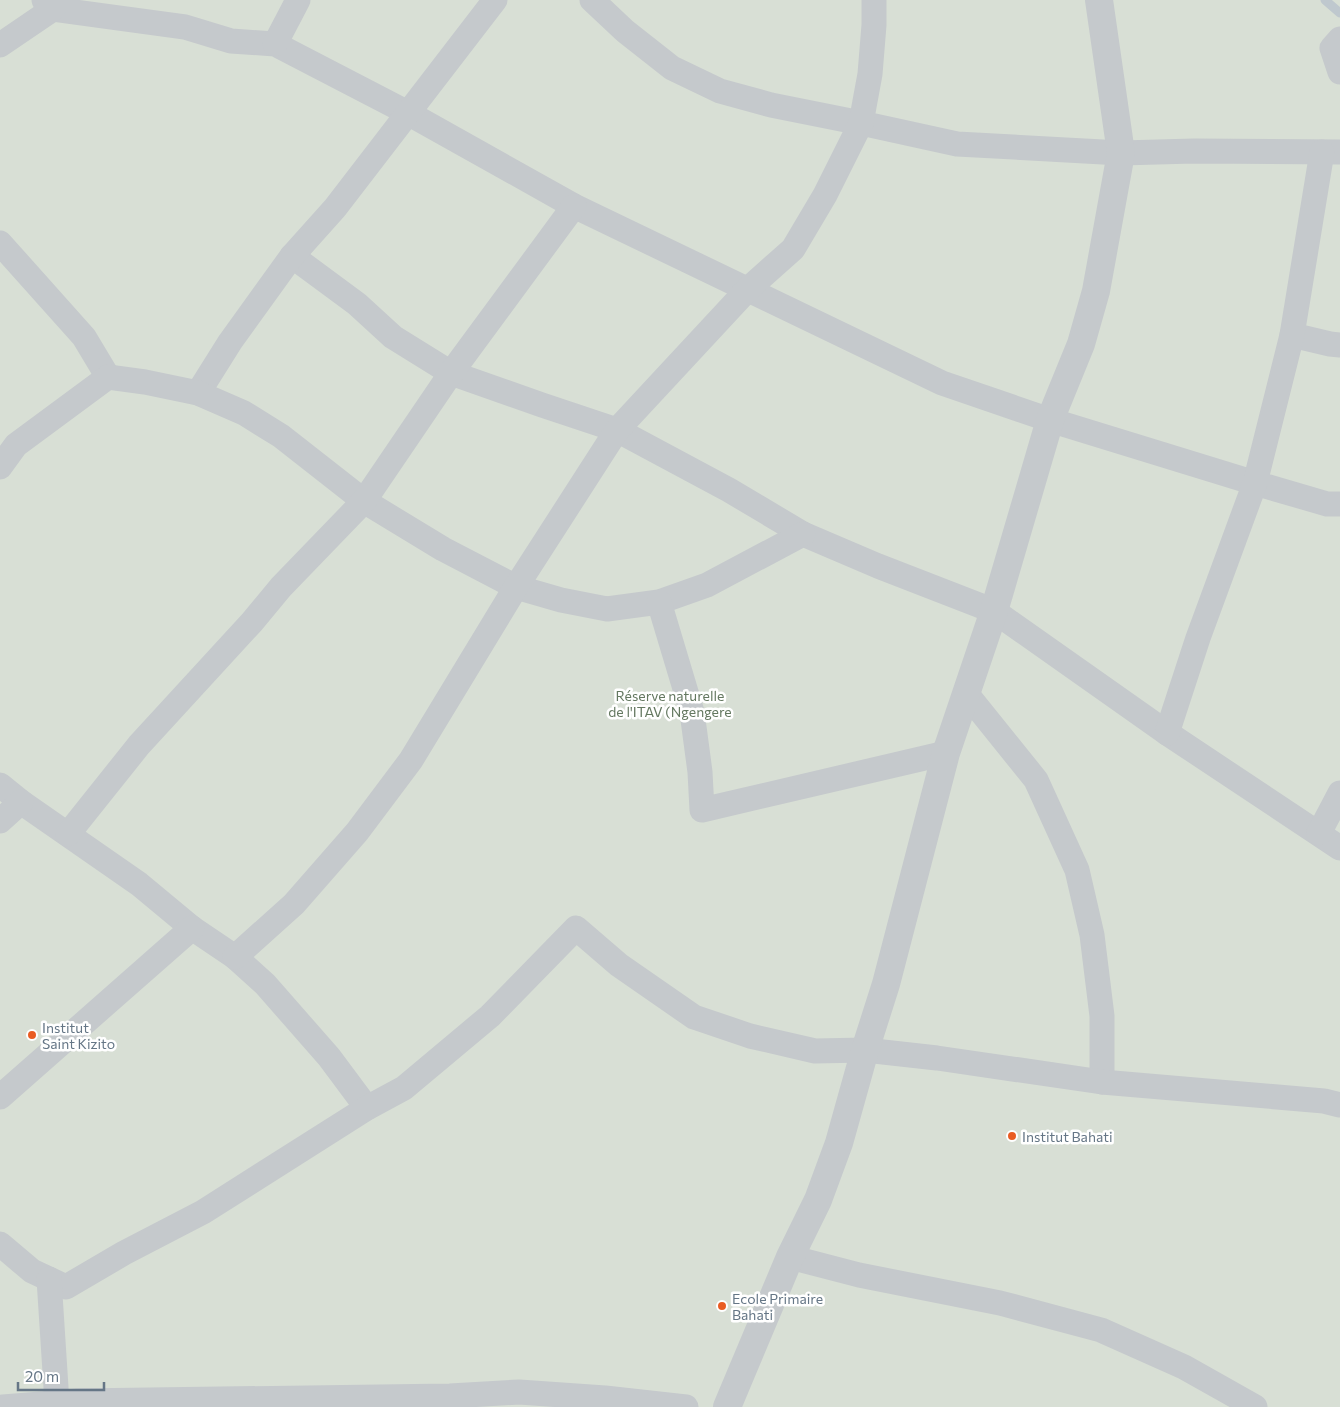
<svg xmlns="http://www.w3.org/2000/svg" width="1340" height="1407" font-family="Commissioner,sans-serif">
<rect width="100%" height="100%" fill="#f7f7f4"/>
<!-- green -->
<rect fill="#d8dfd5" x="0" y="0" width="1340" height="1407"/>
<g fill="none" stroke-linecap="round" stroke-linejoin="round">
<!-- stream -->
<path stroke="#bfc8ce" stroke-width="9" d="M1325 0 1340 13"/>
<!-- minor -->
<g stroke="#c5c9cc" stroke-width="25">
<path d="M44 0 53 9 185 27 231 41 275 44 408 113 574 206 942 383 1050 420 1255 483 1327 504H1340"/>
<path d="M592 0 625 31 672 68 720 91 771 105 861 123 957 144 1121 153 1194 151 1340 152"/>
<path d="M1340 39 1332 48 1340 72"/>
<path d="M275 44 298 0"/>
<path d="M0 45 53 9V0"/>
<path d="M0 243 84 337 108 377"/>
<path d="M292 256 357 304 393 337 451 373 542 405 617 430 729 490 803 534 878 566 994 611 1167 733 1340 848"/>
<path d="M1292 335 1330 344 1340 345"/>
<path d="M198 393 230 342 292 256 335 208 495 0"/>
<path d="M0 467 16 445 108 377 145 382 198 393 244 413 281 436 364 501 443 549 516 587 561 600 607 609 659 602 707 585 803 534"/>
<path d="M659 602 692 712 700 772 702 810 946 753"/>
<path d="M966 693 1036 780 1077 870 1092 935 1102 1016V1082"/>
<path d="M1167 733 1198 638 1255 483 1292 335 1322 152"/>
<path d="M0 785 21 802 139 884 192 928 235 957 265 984 329 1057 367 1108"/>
<path d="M0 821 21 802"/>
<path d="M1319 833 1340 793"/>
<path d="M68 834 139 745 252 622 281 587 364 501 451 373 574 206"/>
<path d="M235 957 294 904 357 832 411 760 516 587 617 430 748 289 793 249 825 195 861 123 870 74 874 25V0"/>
<path d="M0 1097 192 928"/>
<path d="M0 1244 32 1271 66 1287 124 1253 203 1212 367 1108 404 1088 490 1016 576 928 619 965 694 1017 750 1036 815 1051 865 1050 937 1058 1102 1082 1324 1101 1340 1105"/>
<path d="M790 1257 859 1275 1000 1303 1101 1330 1184 1367 1255 1407"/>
<path d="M49 1279 57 1403"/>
<path d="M3 1407 78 1401 450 1396 519 1392 605 1398 686 1407"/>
</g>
<!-- tertiary -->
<path stroke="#c5c9cc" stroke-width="28" d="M727 1407 790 1257 818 1200 839 1143 865 1050 886 984 946 753 994 611 1050 420 1081 344 1096 291 1121 153 1099 0"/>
</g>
<!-- markers -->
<g fill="#e95c23" stroke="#fff" stroke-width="2">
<circle cx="32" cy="1035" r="5"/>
<circle cx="1012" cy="1136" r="5"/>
<circle cx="722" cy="1306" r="5"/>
</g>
<g text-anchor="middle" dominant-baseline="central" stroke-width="5" stroke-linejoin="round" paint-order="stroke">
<!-- park labels -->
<g font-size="14" fill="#647860" stroke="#fff">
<text x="670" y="695">Réserve naturelle<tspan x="670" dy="16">de l'ITAV (Ngengere</tspan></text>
</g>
<!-- poi labels -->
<g font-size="14" fill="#657686" stroke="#fff" text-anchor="start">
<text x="42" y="1027">Institut<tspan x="42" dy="16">Saint Kizito</tspan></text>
<text x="1022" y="1136">Institut Bahati</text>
<text x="732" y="1298">Ecole Primaire<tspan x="732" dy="16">Bahati</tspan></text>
</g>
</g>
<!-- scale -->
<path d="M18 1382v8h86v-8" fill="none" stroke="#657686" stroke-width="2.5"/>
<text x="25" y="1382" font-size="15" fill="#657686" stroke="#ffffff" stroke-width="4" paint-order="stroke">20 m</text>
</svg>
